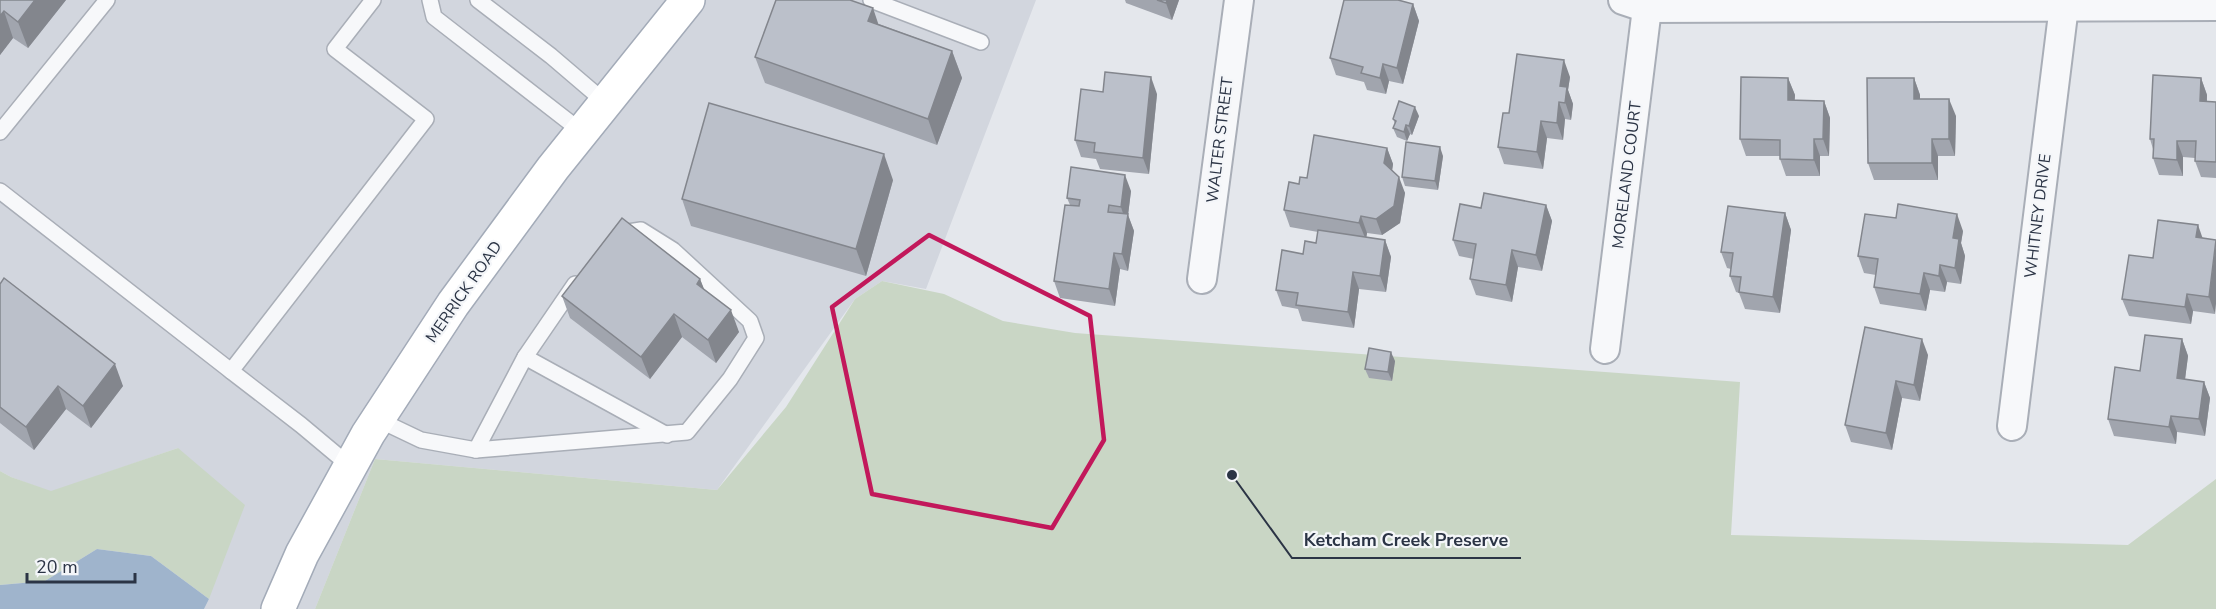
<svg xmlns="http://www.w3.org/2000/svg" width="2216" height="609" font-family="'Nunito Sans',sans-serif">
<rect width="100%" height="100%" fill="#e4e7ec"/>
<!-- built -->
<path fill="#d2d6de" d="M0 0H1036L926 289 882 281 855 299 717 490 375 459 315 609H204L209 599 178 448 51 492 11 477 0 471Z"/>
<!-- green -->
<g fill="#c9d6c5">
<path d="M882 281 944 294 1003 321 1075 333 1740 382 1731 535 2128 545 2216 479V609H315L375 459 717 490 786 407 855 299Z"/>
<path d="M178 448 245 505 209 599 151 556 97 549 45 581 0 585V471L11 477 51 491Z"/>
</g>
<!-- water -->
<path fill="#9fb4cc" d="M97 549 151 556 209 599 204 609H0V585L45 581Z"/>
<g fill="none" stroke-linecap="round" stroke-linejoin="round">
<defs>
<g id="service">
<path d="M430 0 434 17 582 132"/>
<path d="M478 0 551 56 606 103"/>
<path d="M871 0 981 42"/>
<path d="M0 132 107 0"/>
<path d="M0 191 231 371"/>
<path d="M525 357 667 435"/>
<path d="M377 419 421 440 476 450 687 432 730 379 756 338 750 321 673 250 641 230 622 233 619 236"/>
<path d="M476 450 525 357 575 284"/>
<path d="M350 466 301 425 231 371 426 119 335 49 373 0"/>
</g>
<g id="minor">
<path d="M1623 0 1647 8 2216 6"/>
<path d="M1202 279 1239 0"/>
<path d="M1605 349 1648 0"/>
<path d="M2012 426 2064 6"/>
</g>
<path id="primary" d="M278 609 302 554 368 434 453 304 553 168 688 0"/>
</defs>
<!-- service casing -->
<use href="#service" stroke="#a9aeb7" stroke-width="18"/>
<!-- minor casing -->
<use href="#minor" stroke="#a9aeb7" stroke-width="32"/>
<!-- primary casing -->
<use href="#primary" stroke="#a3abb8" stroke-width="36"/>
<!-- service -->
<use href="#service" stroke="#f7f8fa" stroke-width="15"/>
<!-- minor -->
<use href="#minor" stroke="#f7f8fa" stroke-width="28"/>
<!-- primary -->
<use href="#primary" stroke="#fff" stroke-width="33"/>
</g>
<!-- wall -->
<g fill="#a1a5ae">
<path d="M0 0H66L28 48 13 38 0 55Z"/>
<path d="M1125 0H1179L1172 20 1126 3Z"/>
<path d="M1413 4 1419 21 1403 84 1389 81 1386 94 1367 90 1364 82 1336 75 1330 58Z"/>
<path d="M879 24 952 51 962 78 937 145 765 83 755 57Z"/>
<path d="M1570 77 1568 90 1573 104 1571 120 1565 119 1563 140 1547 138 1543 169 1504 164 1498 147 1509 113Z"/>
<path d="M1788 78 1795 95 1794 100 1824 101 1830 118 1829 156H1820V176H1786L1780 159V156H1746L1740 139Z"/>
<path d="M1914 78 1920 95V99L1956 116 1955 156H1938V180H1874L1868 163Z"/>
<path d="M2201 78 2207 95V102H2216V178L2201 177 2195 161V158L2183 157V176L2159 175 2153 158V149L2150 139Z"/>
<path d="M1103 92 1157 94 1149 174 1100 169 1096 159 1081 157 1075 140Z"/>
<path d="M1419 116 1412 135 1410 134 1407 141 1397 137 1393 128 1395 124 1393 119Z"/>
<path d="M1387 148 1393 164 1392 170 1405 193 1400 223 1382 235 1367 233 1366 237 1385 240 1391 257 1386 292 1359 289 1354 328 1302 321 1298 309 1282 306 1276 290 1303 254 1316 243 1318 232 1290 227 1284 210 1299 184 1307 178Z"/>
<path d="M1443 156 1438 190 1405 186 1402 177Z"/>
<path d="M893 180 866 276 691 226 682 199Z"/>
<path d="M1131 191 1128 215 1134 231 1128 271 1120 269 1115 306 1060 298 1054 281 1070 205 1067 198Z"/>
<path d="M1546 205 1552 221 1542 271 1518 267 1512 302 1476 295 1470 279 1474 259 1459 256 1453 240 1481 208Z"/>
<path d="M1785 213 1791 230 1780 313 1745 309 1739 293 1736 292 1730 276 1731 269 1727 268 1721 252Z"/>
<path d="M2198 225 2215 314 2193 311 2191 324 2129 316 2122 299 2153 258Z"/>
<path d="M1963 231 1961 243 1965 256 1961 284 1947 282 1945 292 1930 290 1926 311 1880 304 1874 287 1876 275 1864 273 1858 256Z"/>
<path d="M700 279 704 290 739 332 716 363 682 337 650 379 570 318 562 296Z"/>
<path d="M0 284 123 386 91 428 66 409 34 450 0 423Z"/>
<path d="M1865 327 1928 355 1920 401 1902 398 1892 450 1851 442 1845 425Z"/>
<path d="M2182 339 2188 356 2185 379 2204 382 2210 398 2205 436 2177 432 2176 444 2114 436 2108 419 2140 371Z"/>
<path d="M1395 361 1392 381 1369 378 1365 369Z"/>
</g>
<!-- shaded-wall -->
<g fill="#83868d">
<path d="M35 0H66L28 48 18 22Z"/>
<path d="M1167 0H1179L1172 20 1166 3Z"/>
<path d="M1413 4 1419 21 1403 84 1397 68Z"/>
<path d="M873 8 882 35 868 21Z"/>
<path d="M4 11 13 38 0 55V16Z"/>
<path d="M952 51 962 78 937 145 928 119Z"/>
<path d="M1564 60 1570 77 1568 90 1573 104 1571 120 1560 86Z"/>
<path d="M1383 64 1389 81 1386 94 1380 78Z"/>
<path d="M1151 77 1157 94 1149 174 1143 158Z"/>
<path d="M1788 78 1795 95 1794 117 1788 100Z"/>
<path d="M1914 78 1920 95V116L1914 99Z"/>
<path d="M2201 78 2207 95 2206 118 2200 101Z"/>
<path d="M1949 99 1956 116 1955 156 1949 139Z"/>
<path d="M1824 101 1830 118 1829 156 1823 139Z"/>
<path d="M1559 102 1565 119 1563 140 1557 123Z"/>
<path d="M1415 107 1419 116 1412 135 1409 126Z"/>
<path d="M1541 121 1547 138 1543 169 1537 152Z"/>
<path d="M1406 125 1410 134 1407 141 1404 132Z"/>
<path d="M1814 139 1820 156V176L1814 160Z"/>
<path d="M1932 139 1938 156V180L1932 163Z"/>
<path d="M2177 141 2183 157V176L2177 160Z"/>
<path d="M1440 147 1443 156 1438 190 1435 181Z"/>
<path d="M1387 148 1393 164 1391 179 1384 163Z"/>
<path d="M884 154 893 180 866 276 856 249Z"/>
<path d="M1125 175 1131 191 1128 215 1134 231 1128 271 1122 254 1126 223 1121 207Z"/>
<path d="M1399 177 1405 193 1400 223 1382 235 1376 219Z"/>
<path d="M1546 205 1552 221 1542 271 1536 255Z"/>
<path d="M1785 213 1791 230 1780 313 1773 297Z"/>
<path d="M1957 214 1963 231 1961 243 1965 256 1961 284 1955 268 1953 238Z"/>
<path d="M1361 216 1367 233 1366 240 1359 223Z"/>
<path d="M2198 225 2204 242 2196 237Z"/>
<path d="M1385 240 1391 257 1386 292 1380 276Z"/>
<path d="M2216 242V304L2215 314 2209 297Z"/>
<path d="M1512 250 1518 267 1512 302 1506 285Z"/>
<path d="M1114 253 1120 269 1115 306 1109 289Z"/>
<path d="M1940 265 1947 282 1945 292 1939 276Z"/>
<path d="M1353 272 1359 289 1354 328 1348 312Z"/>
<path d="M1924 273 1930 290 1926 311 1920 294Z"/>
<path d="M700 279 709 301 697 284Z"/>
<path d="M2187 294 2193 311 2191 324 2185 307Z"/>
<path d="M731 310 739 332 716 363 708 340Z"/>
<path d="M674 314 682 337 650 379 641 357Z"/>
<path d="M1922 339 1928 355 1920 401 1914 385Z"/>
<path d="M2182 339 2188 356 2183 395 2177 378Z"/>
<path d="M1391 352 1395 361 1392 381 1388 372Z"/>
<path d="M115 364 123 386 91 428 83 406Z"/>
<path d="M1896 381 1902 398 1892 450 1886 433Z"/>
<path d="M2204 382 2210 398 2205 436 2199 419Z"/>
<path d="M58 386 66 409 34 450 26 427Z"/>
<path d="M2171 416 2177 432 2176 444 2169 427Z"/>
</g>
<!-- building -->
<g fill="#bbc0ca" stroke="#83868d" stroke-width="1.5">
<path d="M0 0H35L18 22 4 11 0 16Z"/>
<path d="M776 0H850L873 8 868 21 952 51 928 119 755 57Z"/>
<path d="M1157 0H1167L1166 3Z"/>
<path d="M1344 0H1398L1413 4 1397 68 1383 64 1380 78 1361 73 1363 67 1330 58Z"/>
<path d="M1517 54 1564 60 1560 86 1567 87 1565 103 1559 102 1557 123 1541 121 1537 152 1498 147 1503 113H1509Z"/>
<path d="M1105 72 1151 77 1143 158 1094 152 1095 143 1075 140 1081 89 1103 92Z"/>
<path d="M2153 75 2201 78 2200 101 2216 102V162L2195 161 2196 141H2177V160L2153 158 2154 139H2150Z"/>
<path d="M1741 77 1788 78V100L1824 101 1823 139H1814V160L1780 159V140L1740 139Z"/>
<path d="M1867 78H1914V99H1949V139H1932V163H1868Z"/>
<path d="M1399 101 1415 107 1409 126 1406 125 1404 132 1393 128 1396 121 1393 119Z"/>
<path d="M709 103 884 154 856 249 682 199Z"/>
<path d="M1314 135 1387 148 1384 163 1399 177 1394 206 1376 219 1361 216 1359 223 1284 210 1289 182 1299 184 1300 177 1307 178Z"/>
<path d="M1406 142 1440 147 1435 181 1402 177Z"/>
<path d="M1071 167 1125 175 1121 207 1109 205 1108 212 1128 214 1122 254 1114 253 1109 289 1054 281 1065 205 1079 206 1080 200 1067 198Z"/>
<path d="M1484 193 1546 205 1536 255 1512 250 1506 285 1470 279 1476 244 1453 240 1460 204 1481 208Z"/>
<path d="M1898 204 1957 214 1953 238 1959 239 1955 268 1940 265 1939 276 1924 273 1920 294 1874 287 1878 259 1858 256 1865 214 1896 218Z"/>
<path d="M1728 206 1785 213 1773 297 1739 292 1741 277 1730 276 1733 253 1721 252Z"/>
<path d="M622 218 700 279 697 284 731 310 708 340 674 314 641 357 562 296Z"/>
<path d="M2158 220 2198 225 2196 237 2216 240 2209 297 2187 294 2185 307 2122 299 2129 255 2153 258Z"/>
<path d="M1318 230 1385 240 1380 276 1353 272 1348 312 1296 305 1298 293 1276 290 1282 250 1303 254 1305 241 1316 243Z"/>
<path d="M4 278 115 364 83 406 58 386 26 427 0 407V284Z"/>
<path d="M1865 327 1922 339 1914 385 1896 381 1886 433 1845 425Z"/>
<path d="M2145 335 2182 339 2177 378 2204 382 2199 419 2171 416 2169 427 2108 419 2115 367 2140 371Z"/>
<path d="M1369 348 1391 352 1388 372 1365 369Z"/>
</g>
<!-- marked area -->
<path fill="none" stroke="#c2185b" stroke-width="4.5" stroke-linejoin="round" d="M929 235 1090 316 1104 440 1052 528 872 494 832 307Z"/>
<g text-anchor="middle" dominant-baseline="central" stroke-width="4.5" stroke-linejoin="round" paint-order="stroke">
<!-- street labels -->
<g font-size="16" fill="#2b3445" stroke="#f4f6f9">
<text transform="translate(1220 140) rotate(-83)">WALTER STREET</text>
<text transform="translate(1627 175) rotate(-83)">MORELAND COURT</text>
<text transform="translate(2038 216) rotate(-83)">WHITNEY DRIVE</text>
<text transform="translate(464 292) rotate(-55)">MERRICK ROAD</text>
</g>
</g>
<!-- callouts -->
<path fill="none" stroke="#2b3445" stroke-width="2" d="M1232 475L1292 558H1521"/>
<circle fill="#2b3445" stroke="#f4f6f9" stroke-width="2" cx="1232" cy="475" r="6"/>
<g font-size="18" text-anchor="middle" font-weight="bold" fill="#2b3445" stroke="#f4f6f9" stroke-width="4.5" stroke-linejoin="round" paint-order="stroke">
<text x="1406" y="546">Ketcham Creek Preserve</text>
</g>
<!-- scale -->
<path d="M27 573v9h108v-9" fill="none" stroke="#2b3445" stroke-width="3"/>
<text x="36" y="573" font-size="18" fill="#2b3445" stroke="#f4f6f9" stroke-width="4.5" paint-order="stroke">20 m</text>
</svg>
